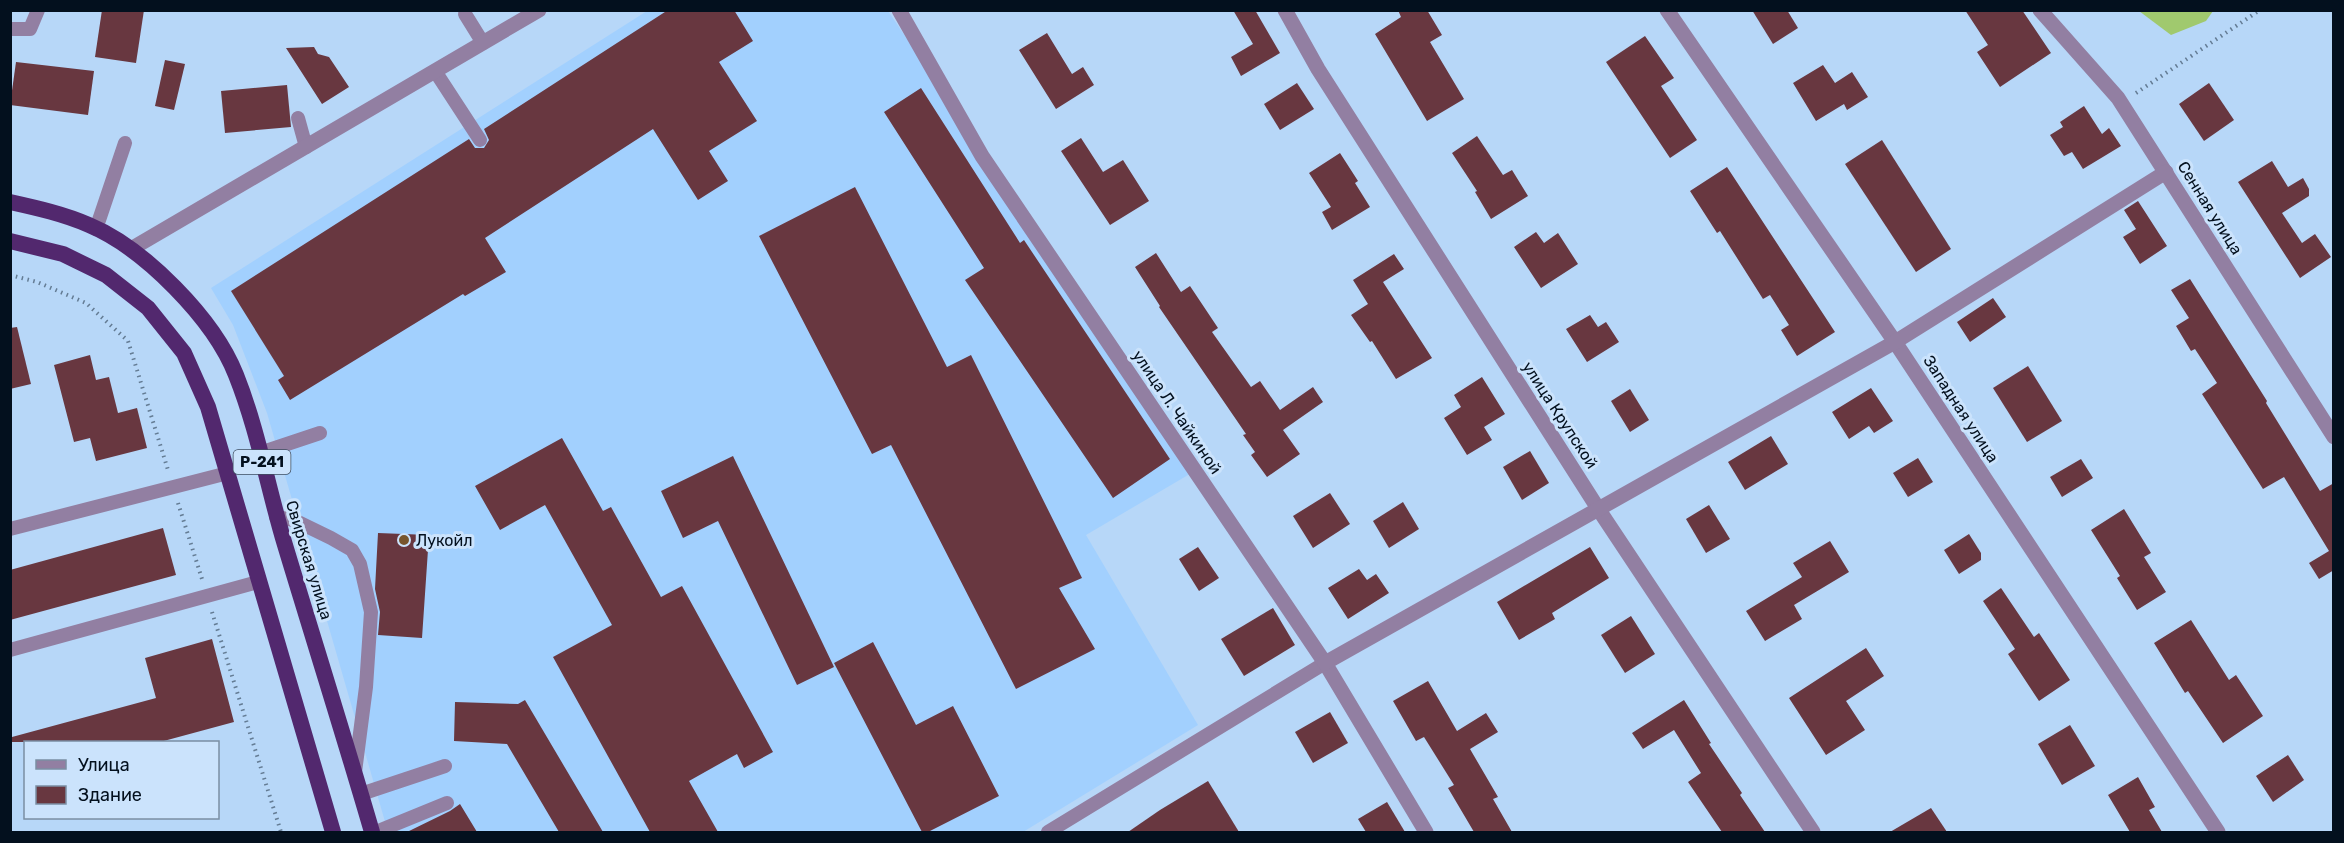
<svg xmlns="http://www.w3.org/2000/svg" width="2344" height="843" font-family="Rubik,sans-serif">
<rect width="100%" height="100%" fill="#b7d7f8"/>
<!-- built -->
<path fill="#a2d0fe" d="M647 11H888L1200 468 1086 535 1198 725 1023 832H388L267 413 233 325 211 288Z"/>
<!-- water -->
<path fill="#a0c96e" d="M2139 11 2213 10V11L2206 21 2171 35Z"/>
<!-- building -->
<g fill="#683740">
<path d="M102 10H144L136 63 95 57Z"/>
<path d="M668 10H734L753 41 719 62 757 121 709 151 728 181 698 200 653 129 485 238 506 272 465 296 463 294 290 400 278 380 284 376 231 291 469 139 475 148H484L489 140 484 129Z"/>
<path d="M1233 10H1255L1280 53 1241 76 1231 57 1253 44Z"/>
<path d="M1398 10H1427L1442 35 1430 42 1464 99 1427 121 1375 34 1401 17Z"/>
<path d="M1752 10H1787L1798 28 1773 44Z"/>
<path d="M1965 10H2022L2051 53 2000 87 1977 52 1988 45Z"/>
<path d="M1047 33 1072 74 1083 67 1094 85 1056 109 1019 50Z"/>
<path d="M1645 36 1674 78 1661 86 1697 140 1670 158 1606 62Z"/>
<path d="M314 47 318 54 329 57 349 87 322 104 286 48Z"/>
<path d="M165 60 185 64 174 110 155 106Z"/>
<path d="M16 62 94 71 88 115 10 105Z"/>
<path d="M1823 65 1835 83 1852 72 1868 97 1847 110 1844 104 1816 121 1793 83Z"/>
<path d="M1297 83 1314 109 1280 130 1264 104Z"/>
<path d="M2209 83 2234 120 2204 141 2179 104Z"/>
<path d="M287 85 291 127 225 133 221 91Z"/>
<path d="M921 88 1020 243 1024 240 1170 459 1113 498 965 280 984 268 884 112Z"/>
<path d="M2084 106 2102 134 2109 128 2121 146 2083 169 2072 152 2064 156 2050 135 2063 127 2060 122Z"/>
<path d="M1477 136 1503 175 1512 170 1528 196 1491 219 1475 192 1477 191 1452 153Z"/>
<path d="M1081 138 1103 172 1123 160 1149 201 1110 225 1061 151Z"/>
<path d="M1882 140 1951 249 1916 272 1845 164Z"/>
<path d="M1340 153 1358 181 1355 183 1370 207 1332 230 1322 212 1331 207 1309 173Z"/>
<path d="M2272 161 2288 187 2303 178 2309 189V196L2282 213 2302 243 2315 234 2331 257 2300 278 2238 182Z"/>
<path d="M1727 167 1835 332 1797 356 1781 330 1789 325 1770 295 1763 299 1720 231 1717 233 1690 191Z"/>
<path d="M855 187 947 367 971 355 1082 578 1059 588 1095 649 1016 689 891 445 872 454 759 236Z"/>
<path d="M2138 201 2167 246 2140 264 2123 237 2136 229 2124 210Z"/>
<path d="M1536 232 1544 243 1558 233 1578 264 1541 288 1514 247Z"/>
<path d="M1156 253 1181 292 1190 286 1218 328 1212 332 1251 387 1260 381 1280 410 1313 387 1323 402 1283 430 1300 454 1267 477 1251 455 1255 452 1243 435 1246 434 1159 307 1160 306 1135 267Z"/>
<path d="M1394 254 1404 269 1383 282 1432 358 1396 379 1372 341 1370 342 1351 315 1368 304 1353 280Z"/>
<path d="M2190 279 2267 401 2266 403 2320 491 2334 483V570L2319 579 2309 563 2329 551 2284 477 2263 489 2202 394 2217 383 2195 349 2191 351 2176 326 2189 318 2171 290Z"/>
<path d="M1993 298 2006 317 1970 342 1957 322Z"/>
<path d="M1590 315 1598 327 1606 322 1619 342 1587 362 1566 329Z"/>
<path d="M17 327 31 384 10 389V328Z"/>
<path d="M90 355 96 380 109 377 118 413 137 408 147 448 96 461 90 438 74 442 54 365Z"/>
<path d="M2028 366 2062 421 2027 442 1993 388Z"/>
<path d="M1482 377 1505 414 1484 427 1492 440 1467 455 1444 418 1461 407 1454 395Z"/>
<path d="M1871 388 1893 421 1874 433 1869 426 1849 439 1832 412Z"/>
<path d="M1630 389 1649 420 1630 432 1611 401Z"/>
<path d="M1771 436 1788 464 1745 490 1728 462Z"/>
<path d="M562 438 603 511 611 507 661 597 682 586 773 752 744 768 737 754 689 781 718 832H650L553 657 612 625 545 505 500 530 475 486Z"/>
<path d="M1530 451 1549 483 1522 500 1503 467Z"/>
<path d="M733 456 834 667 797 685 718 521 683 538 661 491Z"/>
<path d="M1918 458 1933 482 1908 497 1893 473Z"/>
<path d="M2081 459 2093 478 2062 497 2050 477Z"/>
<path d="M1330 493 1350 524 1313 548 1293 516Z"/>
<path d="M1403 502 1419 529 1389 548 1373 521Z"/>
<path d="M1709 505 1730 539 1706 553 1686 519Z"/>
<path d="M2124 509 2151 553 2144 557 2166 592 2137 610 2117 578 2120 576 2091 530Z"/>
<path d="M163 528 176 575 10 620V570Z"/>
<path d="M378 533 429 535 422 638 378 635 380 612 375 589Z"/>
<path d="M1969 534 1981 553V560L1959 574 1944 550Z"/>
<path d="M1830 541 1849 572 1794 605 1802 619 1765 641 1746 611 1802 577 1793 563Z"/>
<path d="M1198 547 1219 578 1199 591 1179 559Z"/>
<path d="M1590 547 1609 578 1552 613 1555 619 1519 640 1497 602Z"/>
<path d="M1359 569 1367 580 1376 574 1389 593 1348 619 1328 588Z"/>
<path d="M2001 588 2034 637 2039 633 2070 680 2039 701 2008 654 2015 649 1983 601Z"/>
<path d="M1273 608 1295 645 1244 676 1221 639Z"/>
<path d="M1631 616 1655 654 1625 673 1601 635Z"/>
<path d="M2191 620 2229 680 2236 675 2263 716 2223 743 2188 691 2185 693 2154 643Z"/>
<path d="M212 639 234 722 160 742H12V737L156 698 145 658Z"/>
<path d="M873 642 916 725 953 706 999 796 928 832H922L834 663Z"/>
<path d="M1866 648 1884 676 1846 701 1865 730 1826 755 1789 698Z"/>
<path d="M1428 681 1457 731 1486 713 1498 732 1470 749 1498 797 1493 799 1512 832H1474L1448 788 1454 785 1424 737 1416 741 1393 701Z"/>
<path d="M525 700 603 832H559L507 744 454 741 455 702 518 704Z"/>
<path d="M1684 700 1711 743 1709 744 1742 793 1740 795 1765 832H1722L1688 782 1701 773 1674 730 1643 749 1632 733Z"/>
<path d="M1330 712 1348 743 1313 763 1295 732Z"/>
<path d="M2070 725 2095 766 2062 785 2038 744Z"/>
<path d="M2288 755 2304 780 2273 802 2256 776Z"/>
<path d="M2138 777 2155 807 2149 810 2162 832H2130L2108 795Z"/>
<path d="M1208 781 1239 832H1128L1160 810Z"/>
<path d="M1387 802 1405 832H1366L1358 819Z"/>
<path d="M460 804 477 832H407L450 811Z"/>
<path d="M1931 808 1947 832H1890Z"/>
</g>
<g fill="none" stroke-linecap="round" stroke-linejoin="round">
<!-- path -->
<g stroke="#647c94" stroke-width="4" stroke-dasharray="1.5 4.5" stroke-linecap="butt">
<path d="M2136 93 2260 10"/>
<path d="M10 275 37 282 86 303 128 341 168 470"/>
<path d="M178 503 202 579"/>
<path d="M212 612 281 832"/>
</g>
<!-- service -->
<g stroke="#927fa2" stroke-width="14">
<path d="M465 14 483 43"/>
<path d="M10 29H30L38 10"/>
<path d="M435 71 480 140"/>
<path d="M298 118 306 147"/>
<path d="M96 229 125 143"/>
<path d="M260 453 320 433"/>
<path d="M276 517 294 520 331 538 352 550 360 564 371 612 366 687 355 772"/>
<path d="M10 529 228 473"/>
<path d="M10 650 258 582"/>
<path d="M361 794 445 766"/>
<path d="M376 832 447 803"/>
<path d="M1048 832 1325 663"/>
</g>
<!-- minor -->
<g stroke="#927fa2" stroke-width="15">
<path d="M899 10 982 156 1325 663 1426 832"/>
<path d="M1285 10 1318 69 1599 510 1813 832"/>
<path d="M1667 10 1895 342 2218 832"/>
<path d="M2040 10 2118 98 2334 437"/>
<path d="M131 249 539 10"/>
<path d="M1325 663 1895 342 2166 172"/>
</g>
<!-- trunk -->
<g stroke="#52286e" stroke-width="16">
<path d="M10 202C37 208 64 214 89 225 144 248 214 319 236 375 258 430 268 489 285 545 314 641 344 736 372 832"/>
<path d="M10 241 63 254 106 275 148 308 184 353 208 407 333 832"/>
</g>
</g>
<!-- markers -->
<circle fill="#77552d" stroke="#cbe3fc" stroke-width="2" cx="404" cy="540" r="6"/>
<g text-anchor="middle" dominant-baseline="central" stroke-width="6" stroke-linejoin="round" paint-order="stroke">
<!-- shield labels -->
<rect fill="#cbe3fc" stroke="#3f4f61" stroke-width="1.5" x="233.5" y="450" width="57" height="24" rx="4.5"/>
<g font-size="15" font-weight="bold" fill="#03101e">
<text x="262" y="462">Р-241</text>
</g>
<!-- street labels -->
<g font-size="16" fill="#03101e" stroke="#cbe3fc">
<text transform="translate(2210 208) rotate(58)">Сенная улица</text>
<text transform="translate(1961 409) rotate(57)">Западная улица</text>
<text transform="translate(1177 412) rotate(56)">улица Л. Чайкиной</text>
<text transform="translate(1560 415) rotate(57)">улица Крупской</text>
<text transform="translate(309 560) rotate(73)">Свирская улица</text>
</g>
<!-- poi labels -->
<g font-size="16" fill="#03101e" stroke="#cbe3fc" text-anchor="start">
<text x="416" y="540">Лукойл</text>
</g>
</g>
<!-- border -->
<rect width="2344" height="843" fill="none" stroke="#03101e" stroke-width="24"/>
<!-- legend -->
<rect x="24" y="741" width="195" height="78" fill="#cbe3fc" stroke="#7b8fa3" stroke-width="1.5"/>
<rect x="36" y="760" width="30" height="9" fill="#927fa2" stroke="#7b8fa3" stroke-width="1.5"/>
<text x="78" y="771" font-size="18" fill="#03101e">Улица</text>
<rect x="36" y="786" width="30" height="18" fill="#683740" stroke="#7b8fa3" stroke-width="1.5"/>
<text x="78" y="801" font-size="18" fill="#03101e">Здание</text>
</svg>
